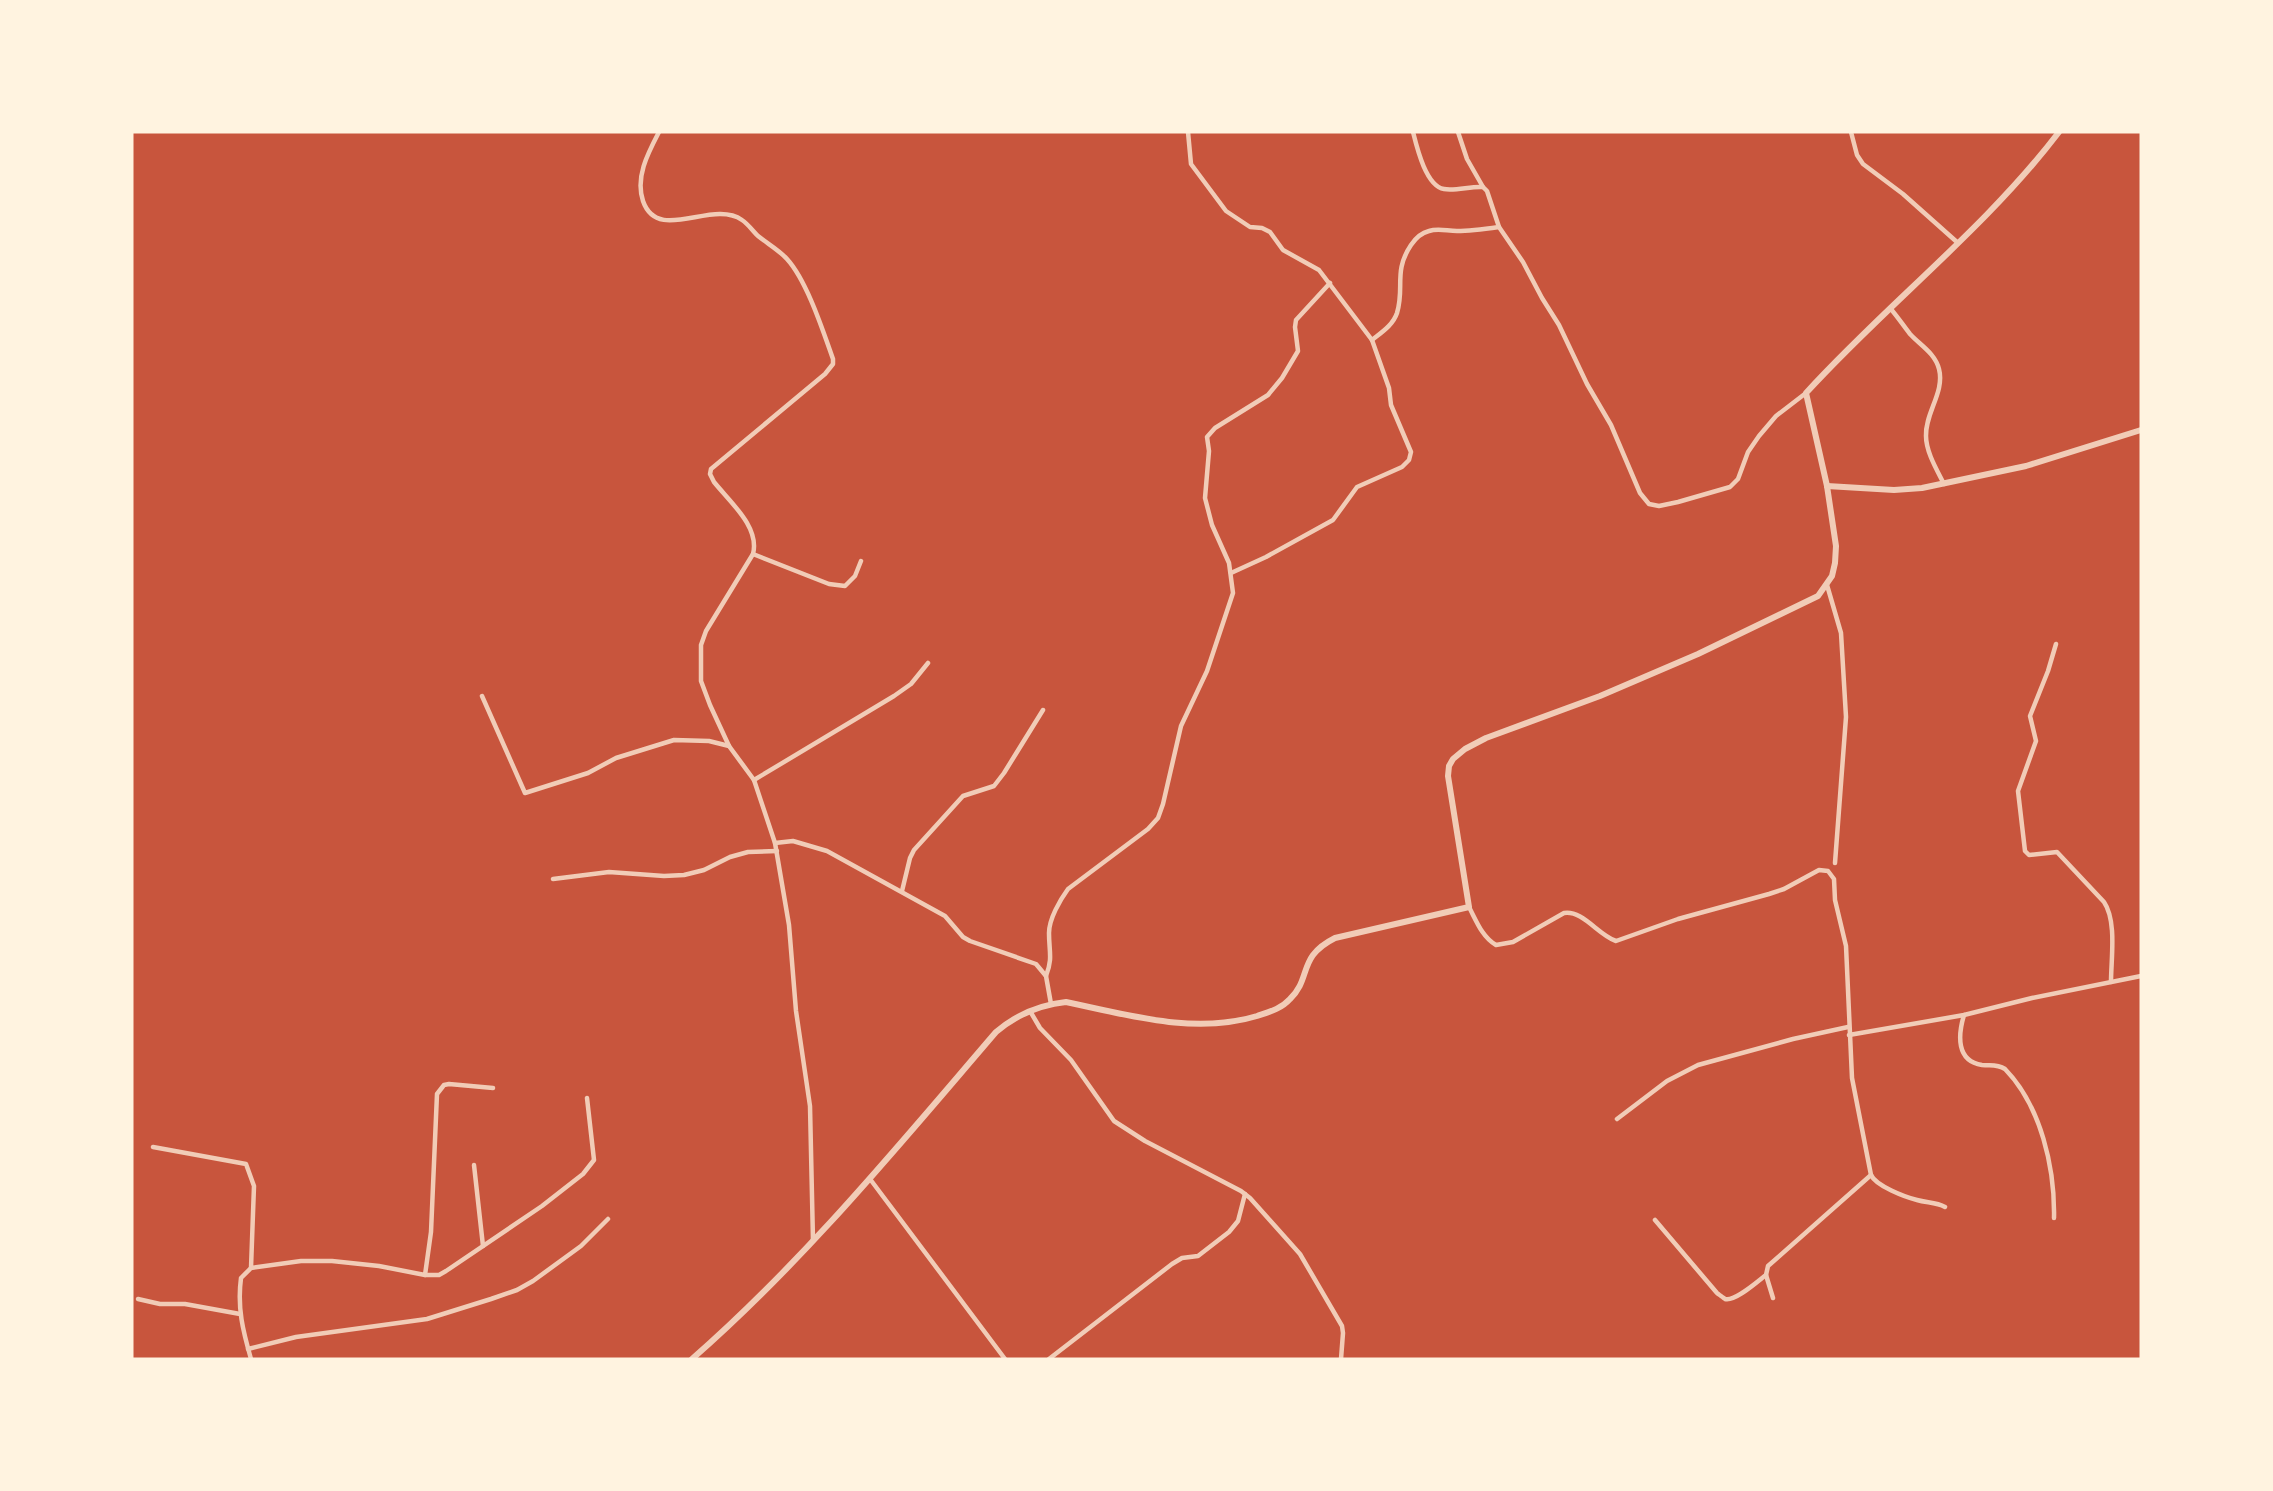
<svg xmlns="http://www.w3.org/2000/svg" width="2273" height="1491" font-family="'DejaVu Sans',sans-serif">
<rect width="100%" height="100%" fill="#c8553d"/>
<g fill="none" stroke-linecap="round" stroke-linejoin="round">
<!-- minor -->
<g stroke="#f1ccb7" stroke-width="4.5">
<path d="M659 132C648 153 635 177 643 201 658 244 712 199 742 220 748 224 753 231 758 236 768 244 779 250 787 259 807 281 823 331 833 359V364L825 374 711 469 710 474 714 482C730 502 760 527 753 554L706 631 701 645V681L710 705 729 746 754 780 775 843 789 925 796 1011 810 1106 813 1241"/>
<path d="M1188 132 1191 164 1226 211 1250 227 1262 228 1270 232 1283 250 1319 270 1372 340 1389 388 1391 405 1411 452 1409 460 1402 467 1357 487 1333 520 1266 557 1231 573"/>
<path d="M1413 132C1417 148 1426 186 1444 189 1456 191 1471 186 1483 187L1487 191 1499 227 1523 262 1542 298 1559 325 1587 384 1611 425 1640 493 1649 504 1659 506 1678 502 1730 487 1738 479 1748 452 1759 436 1776 416 1806 393"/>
<path d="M1458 132 1467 159 1483 187"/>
<path d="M1851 132 1857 155 1863 164 1903 194 1958 243"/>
<path d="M1890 308C1897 316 1903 325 1910 334 1920 345 1935 353 1939 369 1945 392 1925 413 1926 436 1926 452 1937 470 1944 484"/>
<path d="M1372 340C1382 332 1393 325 1397 313 1405 287 1393 272 1411 245 1415 239 1421 233 1429 231 1438 228 1447 231 1457 231 1471 231 1485 229 1499 227"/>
<path d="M753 554 829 584 845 586 855 576 861 561"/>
<path d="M1827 585 1841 633 1846 717 1835 863"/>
<path d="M2056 644 2048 671 2030 716 2036 741 2018 791 2025 851 2029 855 2057 852 2104 902C2117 921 2111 959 2111 982"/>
<path d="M482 696 525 793 588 773 616 758 674 740 709 741 729 746"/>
<path d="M754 780 894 696 911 684 928 663"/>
<path d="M775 843 793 841 827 851 945 916 963 937 970 941 1036 964 1046 976 1051 1004"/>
<path d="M553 879 609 872 664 876 684 875 704 870 730 857 748 852 777 851"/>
<path d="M902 891 910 858 914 850 963 796 994 786 1004 773 1043 710"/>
<path d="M1469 907C1476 920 1482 937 1496 945L1513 942 1564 913C1583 910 1598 935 1616 941L1678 919 1769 894 1784 889 1819 870 1828 871 1834 879 1835 900 1846 946 1852 1078 1871 1175C1876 1186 1905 1197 1917 1200 1927 1203 1936 1202 1945 1207"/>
<path d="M1046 976C1053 958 1049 952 1049 933 1049 919 1060 900 1068 889L1148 829 1158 818 1163 804 1181 726 1207 671 1233 593 1229 563 1212 525 1205 498 1209 451 1207 437 1215 428 1268 395 1282 378 1298 351 1295 327 1296 320 1330 283"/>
<path d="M1030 1011 1040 1028 1071 1060 1114 1121 1145 1141 1241 1191 1250 1198 1300 1254 1342 1326 1343 1333 1341 1359"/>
<path d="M1964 1015C1958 1035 1956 1061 1982 1065 1991 1066 1997 1064 2005 1069 2041 1106 2055 1168 2054 1218"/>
<path d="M1849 1035 1964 1015 2032 998 2141 976"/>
<path d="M1617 1119 1667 1081 1698 1065 1793 1039 1848 1027"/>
<path d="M153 1147 246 1164 254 1186 251 1268"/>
<path d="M474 1165 483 1246"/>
<path d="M870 1179 1005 1359"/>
<path d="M1655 1220 1717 1293C1718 1294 1724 1298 1725 1299 1735 1302 1758 1281 1766 1275"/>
<path d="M425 1275H439L446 1271 542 1206 583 1174 594 1160 587 1098"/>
<path d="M1773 1298 1766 1275 1768 1266 1871 1175"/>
<path d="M138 1299 160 1304H185L240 1314"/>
<path d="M248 1349 296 1337 427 1319 491 1299 517 1290 533 1281 581 1246 608 1219"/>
<path d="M251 1359C243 1331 237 1308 241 1278L251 1268 301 1261H332L379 1266 425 1275 431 1232 437 1094 444 1085 449 1084 493 1088"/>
<path d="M1049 1359 1172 1264 1182 1258 1198 1256 1229 1232 1238 1221 1245 1194"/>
</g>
<!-- tertiary -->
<g stroke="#f1ccb7" stroke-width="6">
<path d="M1827 486 1894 490 1922 488 2026 466 2141 430"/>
<path d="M692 1359C804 1261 899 1145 996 1032 1016 1015 1039 1005 1066 1002 1128 1015 1195 1035 1257 1016 1269 1012 1281 1009 1290 999 1312 978 1297 957 1335 938L1469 907 1448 776 1449 766 1453 759 1465 749 1486 738 1600 696 1698 654 1818 596 1832 576 1835 563 1836 546 1827 486 1806 393C1888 303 1985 229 2059 132"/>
</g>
</g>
<!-- border -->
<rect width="2273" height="1491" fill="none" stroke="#fff3e0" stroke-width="267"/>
</svg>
